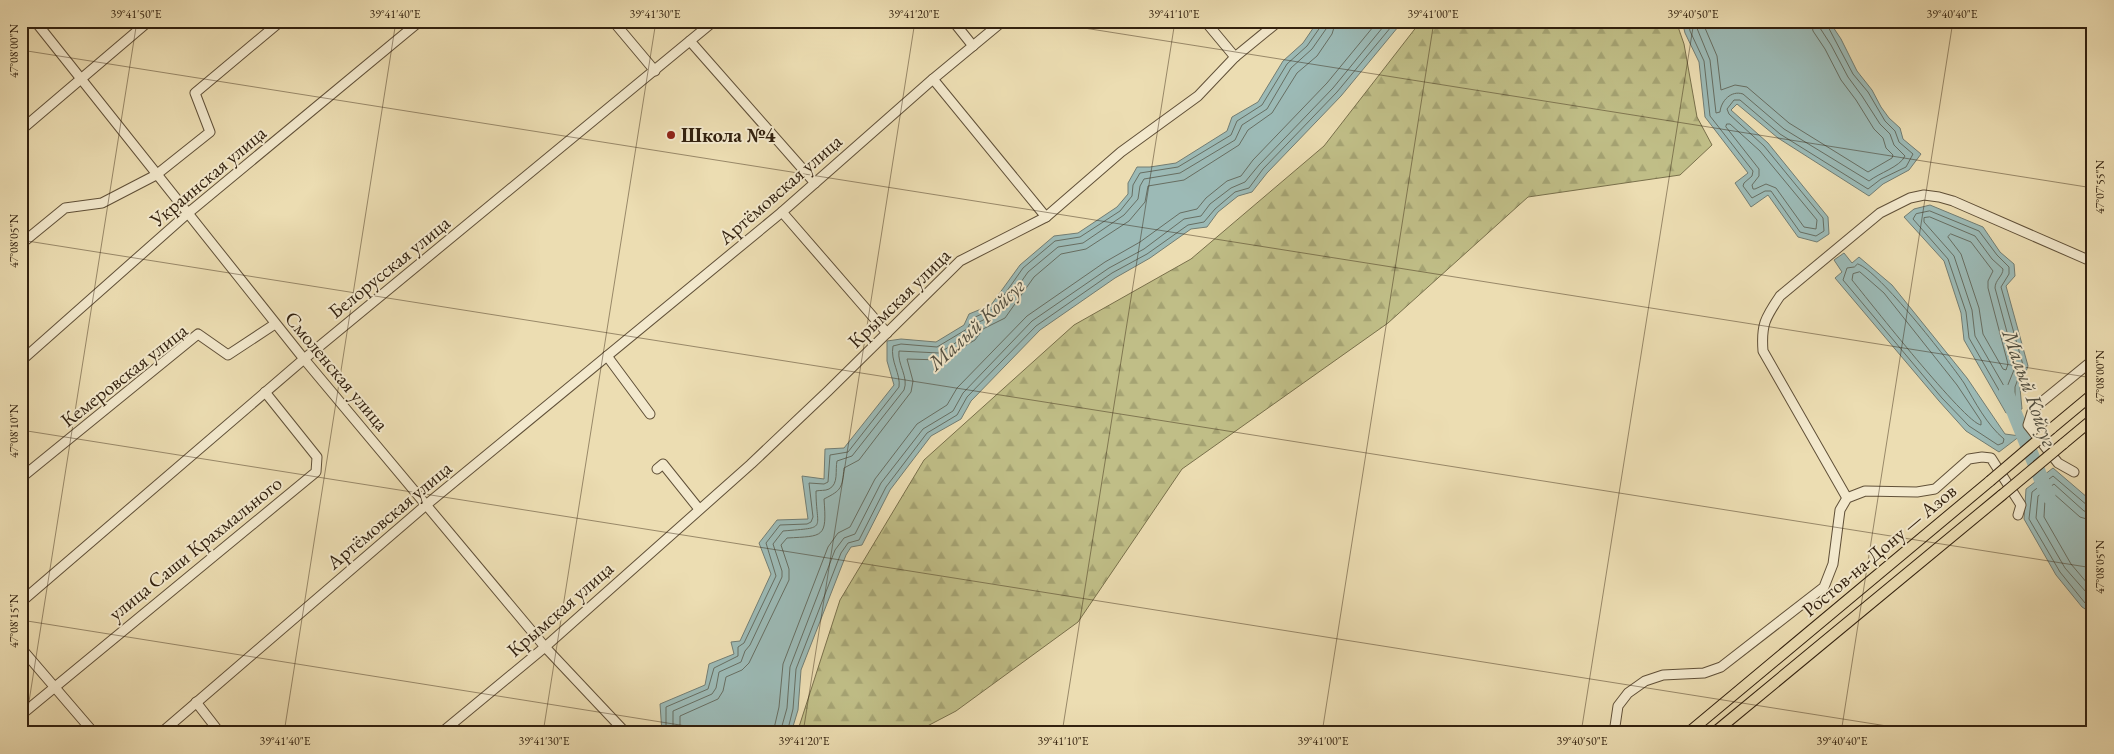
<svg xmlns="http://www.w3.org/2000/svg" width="2114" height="754" font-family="'EB Garamond',serif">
<defs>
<pattern id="forest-firs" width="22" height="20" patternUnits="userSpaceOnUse" patternTransform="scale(1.25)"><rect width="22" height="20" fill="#c0be87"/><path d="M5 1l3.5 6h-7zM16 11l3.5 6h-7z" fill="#a5a373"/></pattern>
</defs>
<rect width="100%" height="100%" fill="#ecddb2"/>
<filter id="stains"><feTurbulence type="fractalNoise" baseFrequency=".004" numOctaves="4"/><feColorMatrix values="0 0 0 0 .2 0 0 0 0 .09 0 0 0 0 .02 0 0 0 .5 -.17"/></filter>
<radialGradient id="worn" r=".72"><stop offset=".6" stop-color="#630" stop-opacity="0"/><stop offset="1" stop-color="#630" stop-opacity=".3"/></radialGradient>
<!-- forest -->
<path fill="url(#forest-firs)" stroke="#79704b" d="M1421 21H1676L1684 44 1697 117 1712 145 1680 175 1528 197 1388 323 1182 469 1078 622 956 711 914 733H797L840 600 924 460 1074 325 1191 259 1324 146Z"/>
<!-- water -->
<g fill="#9cbab6" stroke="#727d73">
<path d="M1318 21H1403L1341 96 1267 173 1252 192 1238 196 1218 212 1207 227 1191 229 1150 258 1115 278 1040 330 971 401 961 419 931 436 890 490 862 545 851 547 846 555 801 670 798 710 791 733H662L660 704 705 685 709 664 734 654 731 642 740 641 771 574 759 543 777 520 808 519 802 476 824 479 825 449 844 448 894 385 887 361V341L901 339 936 342 964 325 969 314 991 305 1020 265 1054 236 1078 233 1117 207 1128 194V183L1137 167H1150L1176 163 1227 131 1232 117 1258 102 1283 61 1303 43Z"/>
<path d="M1682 21H1829L1841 39 1857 71 1872 90 1881 107 1889 118 1900 128 1903 139 1921 154 1909 170 1883 184 1869 196 1778 138 1737 104 1731 110 1768 143 1828 217 1829 234 1817 242 1798 237 1768 195 1751 207 1735 183 1748 173 1705 117 1699 62 1685 33Z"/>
<path d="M1930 205 1983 227 2000 252 2014 264 2015 276 2006 286 2028 366 2020 388 2022 409 2006 413 1964 340 1961 313 1944 261 1904 217 1914 209Z"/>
<path d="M1844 253 1852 263 1859 257 1892 285 1967 378 2005 434 2020 436 1999 452 1966 431 1939 401 1835 278 1842 272 1834 260Z"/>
<path d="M2053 468 2088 498 2093 505V614L2082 607 2056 575 2024 519 2026 489Z"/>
</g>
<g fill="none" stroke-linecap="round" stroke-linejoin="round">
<!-- shore -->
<g stroke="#676e62" stroke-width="1">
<path d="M1688 21 1690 31 1704 61 1710 116 1753 171 1752 176 1744 183 1743 186 1752 198 1765 191H1771L1800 232 1816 236 1824 231 1823 218 1764 146 1729 114 1727 109 1734 100H1740L1780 134 1868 189 1881 179 1906 167 1913 154 1899 142 1895 131 1885 121 1868 92 1853 74 1825 21"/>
<path d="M1694 21 1710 60 1716 113 1720 112C1721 101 1731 90 1743 94L1784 129 1869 181C1879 173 1900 167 1905 156L1894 145 1890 134 1880 124 1862 96 1848 77 1831 45 1820 28 1819 21"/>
<path d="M1702 21 1717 56 1721 90 1735 85 1747 87 1789 123 1868 172 1892 158 1893 155 1886 148 1883 138 1874 129 1856 100 1841 80 1825 49 1813 31 1811 21"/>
<path d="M1727 124H1730L1760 151 1817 220 1816 229 1804 227 1776 188 1766 184 1755 189H1753L1752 185 1759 176V169L1726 127Z"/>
<path d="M1930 211 1979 231 1997 255 2009 267V274L2001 287 2023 365 2015 387V406H2008L1969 338 1966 312 1948 259 1913 219 1916 214Z"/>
<path d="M1930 217 1975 236 1992 259 2003 269C2003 276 1995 280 1995 288L2016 365 2007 387 2004 386 1975 336 1972 310 1954 256 1924 222V218Z"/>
<path d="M1951 234 1971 242 1993 271 1988 281V288L2008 364 2006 370 2003 369 1983 334 1979 308 1961 254 1948 237Z"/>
<path d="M1858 264C1879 271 1949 361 1964 383 1975 402 1987 425 2004 439L2003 443 1998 445 1969 426 1942 398 1843 280 1847 268 1854 267Z"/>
<path d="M1860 272 1884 293 1957 385 1981 421V425C1965 423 1869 301 1852 280L1853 274Z"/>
<path d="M2093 507 2088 506 2053 476 2032 492 2029 519 2060 572 2085 603 2093 608"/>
<path d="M2093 513 2084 511 2054 484 2038 496 2036 518 2065 568 2093 600"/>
<path d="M2093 521 2080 517 2054 494 2045 499 2044 517 2071 564 2093 590"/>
<path d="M666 733V707L708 689 714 668 738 656V647L744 643 776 576 766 543 780 525 807 524 811 522 813 517 809 483 824 484 828 482 830 455 848 452 899 387C901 374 890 361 893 346L901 344 937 347 967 329 973 318 995 308 1023 268 1055 241 1080 237 1120 211 1132 196 1133 185 1140 173 1178 167 1231 135 1237 121 1262 105 1287 64 1307 46 1321 26 1322 21"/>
<path d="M673 733V711L712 694 716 688 719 672 741 662 745 651 750 645 782 577V571L773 544 783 531C829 527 816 531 816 491 820 490 825 491 829 489 839 484 835 470 837 461L852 456 904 390C909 377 897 364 899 351L939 353 970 334 977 323 1000 312 1028 272 1058 247 1083 243 1124 215 1138 199 1140 186 1144 179 1180 173 1235 140 1242 125 1267 109 1291 68 1312 49 1326 29 1328 21"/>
<path d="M680 733V716L718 699 723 691 726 677 742 670 749 663 789 580V569L781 545 787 538C824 536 827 538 824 499 842 490 842 488 844 468L859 460 911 392 913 381 907 359 941 360 975 340 983 329 1005 318 1034 277 1061 254 1086 249 1129 221 1145 202 1148 186 1184 180 1239 145 1248 130 1272 113 1297 73 1317 56 1332 34 1336 21"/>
<path d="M773 733 779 707 783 664 828 547 838 533 850 527 875 479 917 424 947 405 957 388 1027 316 1105 262 1140 242 1180 213 1197 209 1206 198 1227 181 1241 176 1253 160 1327 83 1378 21"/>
<path d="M780 733 787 708 790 667 835 550 844 538 855 534 881 483 923 429 953 411 963 393 1032 321 1109 268 1144 249 1184 219 1201 216 1210 204 1231 188 1245 182 1259 165 1333 88 1388 21"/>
<path d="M787 733 793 709 796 669 841 553 848 543 859 540 886 487 927 433 957 415 967 397 1036 326 1112 273 1147 254 1188 225 1204 222 1215 209 1235 192 1249 188 1263 169 1337 92 1396 21"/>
</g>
<!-- river -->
<path stroke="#9cbab6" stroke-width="15" d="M2006 392 2048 496"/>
<defs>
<g id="minor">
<path d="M35 21 304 359 545 647 626 733"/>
<path d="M613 21 655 71"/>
<path d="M953 21 973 46"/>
<path d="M1205 21 1235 57"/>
<path d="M690 41 815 183"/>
<path d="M933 79 1046 217"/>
<path d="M21 130 149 21"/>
<path d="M782 212 887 333"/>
<path d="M21 244 65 208 102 203 156 175 210 132 195 93 281 21"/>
<path d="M607 356 650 414"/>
<path d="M21 361 187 214 420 21"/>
<path d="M657 469 663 464 699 509"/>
<path d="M2074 472 2058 463 2028 425 2033 409 2093 360"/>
<path d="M21 478 198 334 228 355 275 324"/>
<path d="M1847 498 1763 351C1761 325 1765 318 1780 296L1880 213 1910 198 1924 195 1939 197 1953 201 2093 262"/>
<path d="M21 602 304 359 714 21"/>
<path d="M21 648 94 733"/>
<path d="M196 702 220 733"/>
<path d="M21 715 316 472 317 457 265 392"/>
<path d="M161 733 426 505 782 212 933 79 1003 21"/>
<path d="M441 733 545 647 751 464 828 391 960 261 1046 217 1121 152 1198 96 1235 57 1279 21"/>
<path d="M1614 733 1618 706 1628 693 1645 681 1663 675 1704 673 1721 667 1824 587 1833 564 1840 510 1847 498 1865 491 1917 492 1935 489 1969 459 1982 457 1991 458 2021 505 2018 515"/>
</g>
<g id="major">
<path d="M2051 429 2093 394"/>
<path d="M2063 444 2093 419"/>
<path d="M1688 733 1990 481"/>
<path d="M1714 733 2002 495"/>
</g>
</defs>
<!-- minor casing -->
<use href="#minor" stroke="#605038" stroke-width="11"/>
<!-- major casing -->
<use href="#major" stroke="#32210f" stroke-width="12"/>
<!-- minor -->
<use href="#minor" stroke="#f3e9cd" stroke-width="9"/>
<!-- major -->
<use href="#major" stroke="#ecddb2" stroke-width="10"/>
<defs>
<g id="major-bridge">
<path d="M1990 481 2051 429"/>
<path d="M2002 495 2063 444"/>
</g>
</defs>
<!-- major-bridge casing -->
<use href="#major-bridge" stroke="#32210f" stroke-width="12" stroke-linecap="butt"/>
<!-- major-bridge -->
<use href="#major-bridge" stroke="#ecddb2" stroke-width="10"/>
</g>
<!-- ticks -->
<path fill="none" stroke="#32210f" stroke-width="1" stroke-opacity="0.45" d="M1040 21 2093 188M21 50 2093 378M21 240 2093 568M21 430 1931 733M21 620 730 733M24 733 137 21M284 733 396 21M543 733 656 21M803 733 915 21M1062 733 1175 21M1322 733 1434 21M1581 733 1694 21M1841 733 1953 21"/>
<!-- markers -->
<circle fill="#8f2418" stroke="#f3e9cd" stroke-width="2" cx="671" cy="135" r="5"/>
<g text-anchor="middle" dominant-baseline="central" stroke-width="4" stroke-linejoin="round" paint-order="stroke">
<!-- poi labels -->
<g font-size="20" font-weight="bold" fill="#32210f" stroke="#f3e9cd" text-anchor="start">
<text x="681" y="135">Школа №4</text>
</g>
<!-- street labels -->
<g font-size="20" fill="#32210f" stroke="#f3e9cd">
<text transform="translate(208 176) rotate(-40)">Украинская улица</text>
<text transform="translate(780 189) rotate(-41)">Артёмовская улица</text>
<text transform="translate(389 267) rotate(-39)">Белорусская улица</text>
<text transform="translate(899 298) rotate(-44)">Крымская улица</text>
<text transform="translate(337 371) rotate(50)">Смоленская улица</text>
<text transform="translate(124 375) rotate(-38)">Кемеровская улица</text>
<text transform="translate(389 515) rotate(-40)">Артёмовская улица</text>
<text transform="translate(195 548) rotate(-39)">улица Саши Крахмального</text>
<text transform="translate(1879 550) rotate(-40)">Ростов-на-Дону — Азов</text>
<text transform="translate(560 609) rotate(-41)">Крымская улица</text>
</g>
<!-- water labels -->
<g font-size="21" font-style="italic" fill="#524f41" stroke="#f3e9cd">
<text transform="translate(976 324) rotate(-43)">Малый Койсуг</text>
<text transform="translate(2030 388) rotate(70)">Малый Койсуг</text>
</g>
</g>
<!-- margin -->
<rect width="2114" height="754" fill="none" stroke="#ecddb2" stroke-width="55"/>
<rect x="28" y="28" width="2058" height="698" fill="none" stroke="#32210f" stroke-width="2"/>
<g font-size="12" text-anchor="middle" fill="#32210f">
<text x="136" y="18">39°41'50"E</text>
<text x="395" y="18">39°41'40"E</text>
<text x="655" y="18">39°41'30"E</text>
<text x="914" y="18">39°41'20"E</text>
<text x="1174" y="18">39°41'10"E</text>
<text x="1433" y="18">39°41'00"E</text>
<text x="1693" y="18">39°40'50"E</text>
<text x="1952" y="18">39°40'40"E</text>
<text transform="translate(14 51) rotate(-90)" y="4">47°08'00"N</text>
<text transform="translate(2100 187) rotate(-90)" y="4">47°07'55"N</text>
<text transform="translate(14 241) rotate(-90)" y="4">47°08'05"N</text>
<text transform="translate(2100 377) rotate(-90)" y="4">47°08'00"N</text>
<text transform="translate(14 431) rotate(-90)" y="4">47°08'10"N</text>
<text transform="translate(2100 567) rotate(-90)" y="4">47°08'05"N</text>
<text transform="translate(14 621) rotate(-90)" y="4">47°08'15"N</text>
<text x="285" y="745">39°41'40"E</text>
<text x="544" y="745">39°41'30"E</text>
<text x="804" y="745">39°41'20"E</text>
<text x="1063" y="745">39°41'10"E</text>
<text x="1323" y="745">39°41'00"E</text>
<text x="1582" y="745">39°40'50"E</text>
<text x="1842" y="745">39°40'40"E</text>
</g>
<rect width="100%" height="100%" filter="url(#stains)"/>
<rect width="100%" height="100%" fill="url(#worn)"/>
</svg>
